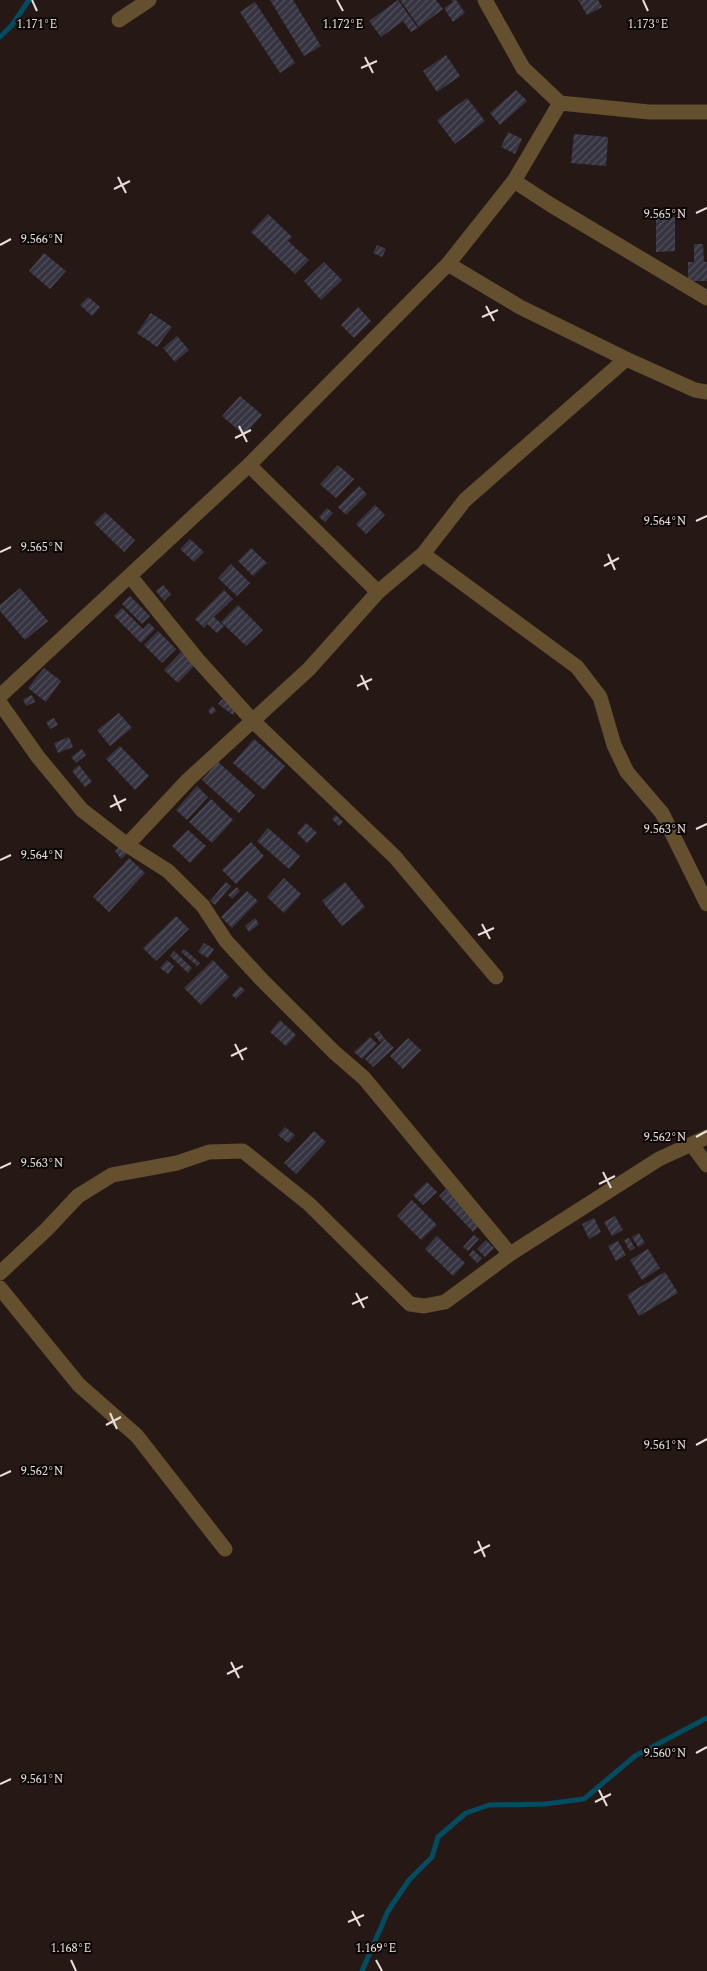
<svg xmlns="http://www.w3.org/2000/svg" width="707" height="1971" font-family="Spectral,serif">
<defs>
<pattern id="building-hatch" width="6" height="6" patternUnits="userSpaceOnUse" patternTransform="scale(1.25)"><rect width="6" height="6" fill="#363441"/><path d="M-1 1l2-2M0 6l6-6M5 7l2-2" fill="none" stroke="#53515c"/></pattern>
</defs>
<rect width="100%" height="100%" fill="#261915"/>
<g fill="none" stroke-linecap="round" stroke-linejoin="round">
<!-- stream -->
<g stroke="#004c61" stroke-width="5">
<path d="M0 37 12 25 29 0"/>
<path d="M362 1971 388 1911 409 1880 432 1857 438 1837 466 1813 489 1805 545 1804 584 1799 635 1756 707 1718"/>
</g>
</g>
<!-- building -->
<g fill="url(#building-hatch)">
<path d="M270 0H293L321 46 304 56Z"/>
<path d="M398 0 418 28 411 32 403 21 381 37 369 21Z"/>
<path d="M400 0H436L443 9 419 27Z"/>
<path d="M451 0H456L465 13 453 22 444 8 453 2Z"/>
<path d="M578 0H598L602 7 587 15Z"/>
<path d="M255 2 295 63 280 73 240 12Z"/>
<path d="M446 55 460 76 437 92 423 71Z"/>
<path d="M516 90 527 101 500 125 490 113Z"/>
<path d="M467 98 485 121 455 144 437 120Z"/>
<path d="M508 132 522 139 515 154 501 147Z"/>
<path d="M574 134 608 137 606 166 571 163Z"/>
<path d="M268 214 292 237 288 241 309 260 295 274 251 232Z"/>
<path d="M656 217H675V251L656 252Z"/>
<path d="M694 244H703L704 262H707V281H688V262H694Z"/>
<path d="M377 245 386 249 382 257 373 253Z"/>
<path d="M44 253 66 271 50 289 29 271Z"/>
<path d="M324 262 342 280 321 300 304 281Z"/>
<path d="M88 297 100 307 92 316 80 305Z"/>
<path d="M358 307 371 321 354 338 341 325Z"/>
<path d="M151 313 172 327 157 347 137 333Z"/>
<path d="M177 336 189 350 175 362 163 348Z"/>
<path d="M240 396 262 415 244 435 222 416Z"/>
<path d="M338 465 354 479 336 498 320 484Z"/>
<path d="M359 486 367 494 346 515 338 507Z"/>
<path d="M375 505 385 515 366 534 356 524Z"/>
<path d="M327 508 333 513 325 522 319 517Z"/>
<path d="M105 512 135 540 124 552 94 523Z"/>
<path d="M190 539 204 552 194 562 180 549Z"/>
<path d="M251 548 267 563 253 576 238 561Z"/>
<path d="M231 564 250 583 237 596 218 578Z"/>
<path d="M163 585 171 594 164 601 156 591Z"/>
<path d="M20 588 48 621 25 640 0 611V605Z"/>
<path d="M224 590 233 599 214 617 224 626 217 633 207 624 204 628 195 619Z"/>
<path d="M130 596 150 616 142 624 122 604Z"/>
<path d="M238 605 263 630 246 646 221 622Z"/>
<path d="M122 608 143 629 149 623 155 629 141 643 114 616Z"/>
<path d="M158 631 176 649 162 663 144 645Z"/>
<path d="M181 652 195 665 178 683 164 670Z"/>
<path d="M44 668 61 681 46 702 28 688Z"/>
<path d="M32 695 35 702 26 706 23 699Z"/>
<path d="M222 699 236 709 233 715 218 704Z"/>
<path d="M213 706 216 711 211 715 208 710Z"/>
<path d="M119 713 132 728 110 746 97 730Z"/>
<path d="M54 718 58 725 50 729 46 722Z"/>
<path d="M69 737 73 747 58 753 54 743Z"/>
<path d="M254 739 285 766 264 790 233 763Z"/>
<path d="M120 746 149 776 135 790 106 759Z"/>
<path d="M82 749 86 755 76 763 71 757Z"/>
<path d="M218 762 255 795 239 813 202 780Z"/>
<path d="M79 765 92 782 85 787 72 771Z"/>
<path d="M197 786 208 797 187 820 176 810Z"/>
<path d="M211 799 233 820 212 843 189 822Z"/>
<path d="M336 815 343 822 339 826 332 819Z"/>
<path d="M306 823 317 833 307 843 297 833Z"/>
<path d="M268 828 300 856 289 869 257 841Z"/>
<path d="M188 830 206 846 190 863 172 846Z"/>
<path d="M251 842 264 856 236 884 222 870Z"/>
<path d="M120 846 127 854 121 859 115 851Z"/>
<path d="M129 858 145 873 109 912 93 897Z"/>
<path d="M284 878 301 894 284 913 267 897Z"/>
<path d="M226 882 231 886 215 905 210 901Z"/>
<path d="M345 882 365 907 342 926 322 901Z"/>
<path d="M237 887 240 891 232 899 228 895Z"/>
<path d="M247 891 258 901 232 928 221 917Z"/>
<path d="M176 916 189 929 156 961 143 948Z"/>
<path d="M255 918 259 924 249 932 245 926Z"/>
<path d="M204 943 214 949 208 958 198 952Z"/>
<path d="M184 949 200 963 197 966 181 952Z"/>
<path d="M174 951 192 968 188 973 170 956Z"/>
<path d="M167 960 174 966 168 974 160 968Z"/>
<path d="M213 960 229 977 201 1005 184 988Z"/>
<path d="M240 986 245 990 236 999 232 995Z"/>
<path d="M280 1020 296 1035 286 1046 270 1032Z"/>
<path d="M379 1031 385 1039 380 1042 374 1034Z"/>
<path d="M370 1037 377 1044 362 1059 354 1052Z"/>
<path d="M408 1038 421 1050 403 1069 390 1056Z"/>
<path d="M385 1039 394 1048 373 1067 365 1059Z"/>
<path d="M285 1127 295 1135 288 1143 278 1135Z"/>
<path d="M314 1131 326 1142 296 1174 284 1163Z"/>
<path d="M427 1182 437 1192 423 1205 413 1195Z"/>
<path d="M446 1189 480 1225 473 1232 439 1196Z"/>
<path d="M412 1200 437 1225 421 1240 397 1216Z"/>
<path d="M615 1216 623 1230 612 1236 604 1222Z"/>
<path d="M594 1218 601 1232 589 1239 582 1224Z"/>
<path d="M639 1233 645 1243 638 1247 632 1237Z"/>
<path d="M474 1235 479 1239 468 1251 463 1247Z"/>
<path d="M437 1236 465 1263 453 1276 425 1249Z"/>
<path d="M629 1238 635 1248 630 1251 624 1240Z"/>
<path d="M486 1240 494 1248 485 1257 477 1249Z"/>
<path d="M618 1241 626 1255 616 1261 608 1246Z"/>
<path d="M648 1249 660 1268 642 1280 630 1260Z"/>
<path d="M473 1250 482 1258 477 1263 469 1255Z"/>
<path d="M665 1272 678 1293 639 1316 627 1295Z"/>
</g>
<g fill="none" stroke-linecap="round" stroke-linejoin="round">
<!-- minor -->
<g stroke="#644f2f" stroke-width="15">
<path d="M485 0 523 68 560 103 649 112H707"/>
<path d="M119 20 149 0"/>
<path d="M514 181 551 205 707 298"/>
<path d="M448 264 520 307 626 359 695 390 707 392"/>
<path d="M249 465 378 592"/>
<path d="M423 554 577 667 600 697 614 745 627 772 662 813 707 904"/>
<path d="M130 576 197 659 253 721 395 857 496 977"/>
<path d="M0 696 249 465 448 264 514 181 560 103"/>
<path d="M0 703 38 757 82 810 127 845 168 871 203 906 226 941 261 979 334 1052 364 1078 510 1254"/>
<path d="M127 845 188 780 309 669 378 592 423 554 465 500 626 359"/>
<path d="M692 1145 707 1165"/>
<path d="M0 1273 47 1229 78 1196 112 1175 177 1163 209 1152 243 1151 309 1204 410 1304 424 1306 445 1302 510 1254 659 1159 707 1137"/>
<path d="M0 1288 79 1385 137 1436 225 1549"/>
</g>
</g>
<!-- ticks -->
<path fill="none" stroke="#e8dedb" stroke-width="2" d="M32 0 37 11M337 0 343 11M643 0 648 11M365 57 373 73M361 68 377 61M118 177 126 193M114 189 130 181M696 213 707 208M0 245 11 239M486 306 494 321M482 317 498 310M239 426 247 442M235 438 251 430M696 521 707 516M0 552 11 547M608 554 615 570M604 566 619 558M361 675 368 690M357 686 372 679M114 795 121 811M110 807 126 799M696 829 707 824M0 860 11 855M482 924 490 939M478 935 494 928M235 1044 243 1060M231 1056 247 1048M696 1137 707 1131M0 1168 11 1163M603 1172 611 1188M599 1184 615 1176M356 1293 364 1308M352 1304 368 1297M110 1413 117 1429M106 1425 121 1417M696 1445 707 1439M0 1476 11 1471M478 1541 485 1557M474 1553 490 1545M231 1662 239 1678M227 1674 243 1666M696 1753 707 1747M0 1784 11 1779M599 1790 607 1806M595 1802 611 1794M352 1911 360 1926M348 1922 364 1915M71 1960 76 1971M376 1960 382 1971"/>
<g font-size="12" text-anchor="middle" fill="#e8dedb" stroke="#0b0605" stroke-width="4" stroke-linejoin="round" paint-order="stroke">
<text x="343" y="28">1.172°E</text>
<text x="648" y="28">1.173°E</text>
<text x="37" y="28">1.171°E</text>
<text x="665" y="218">9.565°N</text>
<text x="42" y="243">9.566°N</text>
<text x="665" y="525">9.564°N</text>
<text x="42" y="551">9.565°N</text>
<text x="665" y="833">9.563°N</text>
<text x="42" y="859">9.564°N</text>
<text x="665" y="1141">9.562°N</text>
<text x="42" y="1167">9.563°N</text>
<text x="665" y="1449">9.561°N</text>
<text x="42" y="1475">9.562°N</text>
<text x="665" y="1757">9.560°N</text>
<text x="42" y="1783">9.561°N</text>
<text x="71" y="1952">1.168°E</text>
<text x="376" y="1952">1.169°E</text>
</g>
</svg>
